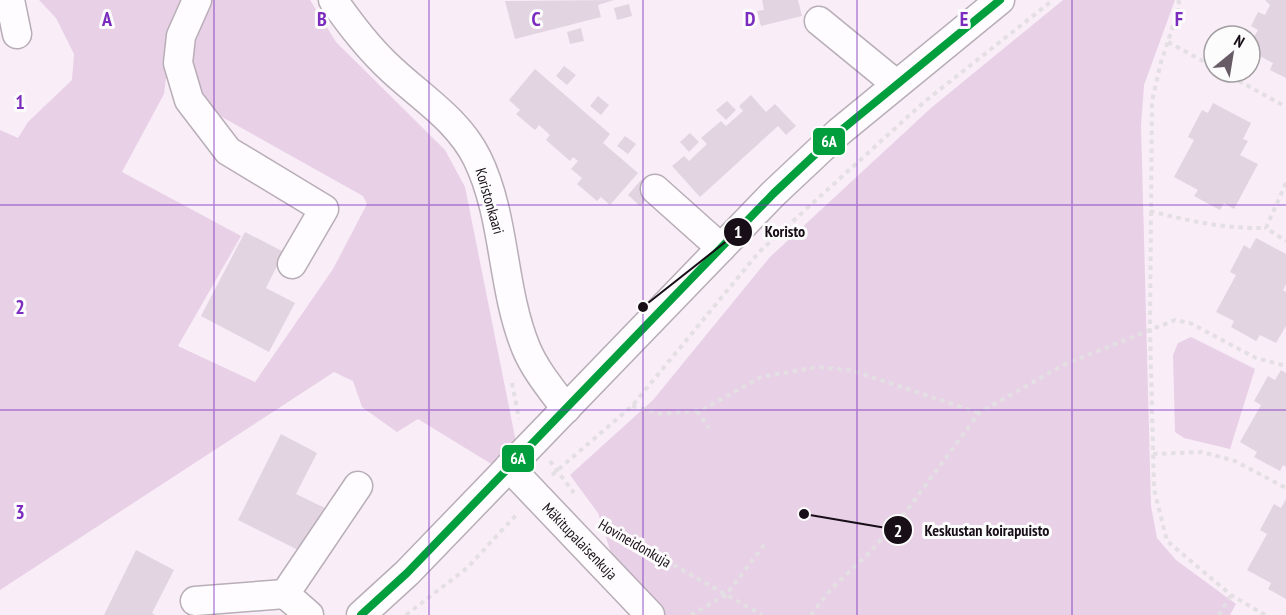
<svg xmlns="http://www.w3.org/2000/svg" width="1286" height="615" font-family="'PT Sans Narrow',sans-serif">
<rect width="100%" height="100%" fill="#f9edf8"/>
<!-- green -->
<g fill="#e8d0e6">
<path d="M39 0H188L169 53 164 94 122 172 241 236 178 346 255 382 333 269 367 204 363 196 222 117 195 91 182 57 204 0H310L336 42 445 150 465 187 516 442 493 465 418 419 397 432 362 407 353 381 334 372 0 590V130L18 138 28 122 72 80 74 54 56 18Z"/>
<path d="M1063 0H1175L1144 85 1141 125 1151 506 1157 538 1176 560 1236 604 1230 615H664L616 568 598 513 570 475 653 400 770 257 931 108Z"/>
<path d="M1191 337 1255 369 1230 449 1184 438 1175 432 1173 355 1178 343Z"/>
</g>
<!-- building -->
<g fill="#e3d4e2">
<path d="M614 0 598 5 601 17 515 39 505 1Z"/>
<path d="M762 0H798L802 16 761 26 757 11 764 10Z"/>
<path d="M1265 0H1286V78L1270 70 1273 63 1250 51V44L1258 30 1251 26 1258 12 1265 15 1270 5Z"/>
<path d="M629 4 632 16 617 20 614 8Z"/>
<path d="M581 28 584 41 570 44 567 32Z"/>
<path d="M564 66 576 75 567 85 556 76Z"/>
<path d="M535 69 610 134 603 143 638 173 610 205 601 197 597 201 577 184 582 178 571 169 578 161 573 157 570 161 546 140 550 135 539 125 535 130 516 114 520 110 509 100Z"/>
<path d="M751 95 766 112 775 104 796 126 786 135 778 126 700 197 672 166 684 156 689 161 707 144 701 138 721 121 726 126 743 111 739 106Z"/>
<path d="M598 96 609 105 601 115 590 106Z"/>
<path d="M727 101 736 110 726 120 716 110Z"/>
<path d="M1213 103 1251 123 1243 139 1248 141 1240 155 1258 164 1234 209 1224 203 1220 210 1194 196 1198 190 1174 177 1194 140 1188 137 1202 110 1208 113Z"/>
<path d="M690 133 699 142 689 152 680 142Z"/>
<path d="M625 136 636 144 628 154 617 146Z"/>
<path d="M641 180 654 191 640 206 628 195Z"/>
<path d="M245 232 284 252 266 288 295 303 269 352 201 316Z"/>
<path d="M1256 238 1286 254V284L1283 290 1286 292V326L1276 343 1260 335 1256 341 1231 327 1234 321 1216 312 1236 275 1230 272 1244 245 1250 249Z"/>
<path d="M1281 370 1286 373V467L1283 465 1280 471 1254 457 1257 452 1240 442 1261 405 1254 401 1268 376 1275 380Z"/>
<path d="M281 434 317 453 296 494 325 508 302 552 238 520Z"/>
<path d="M1286 499V599L1268 589 1271 583 1247 570 1267 534 1260 530 1274 504 1281 508Z"/>
<path d="M136 550 174 570 152 613 155 615H104Z"/>
</g>
<g fill="none" stroke-linecap="round" stroke-linejoin="round">
<defs>
<g id="minor">
<path d="M10 0 17 34"/>
<path d="M197 0 181 36 178 63 189 100 228 151 324 209 292 264"/>
<path d="M333 0C351 25 369 49 392 70 422 98 458 120 477 158 506 217 501 287 526 348 535 370 552 390 566 409"/>
<path d="M819 21 896 84"/>
<path d="M655 189 721 248"/>
<path d="M509 467 650 615"/>
<path d="M195 601 285 594"/>
<path d="M309 615 285 594 358 486"/>
<path d="M361 615 407 573 773 194 839 132 1000 0"/>
</g>
</defs>
<!-- minor casing -->
<use href="#minor" stroke="#b8aeb7" stroke-width="31"/>
<!-- path -->
<g stroke="#e3dfe3" stroke-width="4" stroke-dasharray="4.5 4.5" stroke-linecap="butt">
<path d="M1178 0 1180 5 1161 62 1152 101 1150 329 1154 489 1167 541 1231 595 1265 615"/>
<path d="M1168 42 1214 67"/>
<path d="M1223 72 1286 107"/>
<path d="M1286 183 1266 228 1286 241"/>
<path d="M1150 211C1189 221 1226 229 1266 228"/>
<path d="M512 383 519 419"/>
<path d="M632 406 662 414 702 410 761 377 817 367 851 370 979 413"/>
<path d="M697 411 709 428"/>
<path d="M1153 454 1202 452 1235 461 1286 488"/>
<path d="M550 461 574 493"/>
<path d="M552 475 632 406 759 252 924 102 1053 0"/>
<path d="M603 525 762 615"/>
<path d="M406 615 467 568 517 514"/>
<path d="M691 615 726 595 764 545"/>
<path d="M811 615 831 589 868 554 908 509 979 413 1063 365 1175 320 1190 323 1256 358 1286 366"/>
<path d="M1219 615 1231 595"/>
</g>
<!-- minor -->
<use href="#minor" stroke="#fefcfe" stroke-width="28"/>
<defs>
<path id="bus-1" d="M361 615 407 573 773 194 839 132 1000 0"/>
</defs>
<!-- bus-1 casing -->
<use href="#bus-1" stroke="#fcfcfc" stroke-width="12"/>
<!-- bus-1 -->
<use href="#bus-1" stroke="#009e3d" stroke-width="8"/>
</g>
<!-- grid -->
<path fill="none" stroke="#7b2cbf" stroke-width="1.5" stroke-opacity="0.55" d="M214 0V615M429 0V615M643 0V615M857 0V615M1072 0V615M0 205H1286M0 410H1286"/>
<g text-anchor="middle" dominant-baseline="central" stroke-width="6" stroke-linejoin="round" paint-order="stroke">
<!-- street labels -->
<g font-size="15" fill="#180e17" stroke="#fcfcfc">
<text transform="translate(490 201) rotate(74)">Koristonkaari</text>
<text transform="translate(580 541) rotate(46)">Mäkitupalaisenkuja</text>
<text transform="translate(635 543) rotate(30)">Hovineidonkuja</text>
</g>
</g>
<g font-size="20" text-anchor="middle" font-weight="bold" fill="#7b2cbf" stroke="#fcfcfc" stroke-width="6" stroke-linejoin="round" paint-order="stroke">
<text x="107" y="26">A</text>
<text x="322" y="26">B</text>
<text x="536" y="26">C</text>
<text x="750" y="26">D</text>
<text x="964" y="26">E</text>
<text x="1179" y="26">F</text>
<text x="20" y="109">1</text>
<text x="20" y="314">2</text>
<text x="20" y="519">3</text>
</g>
<!-- callouts -->
<path fill="none" stroke="#180e17" stroke-width="2" d="M643 307L738 232M804 514L898 530"/>
<g fill="#180e17" stroke="#fcfcfc" stroke-width="2">
<circle cx="643" cy="307" r="6"/>
<circle cx="804" cy="514" r="6"/>
<circle cx="738" cy="232" r="15"/>
<circle cx="898" cy="530" r="15"/>
</g>
<g font-size="18" text-anchor="middle" font-weight="bold" fill="#fff">
<text x="738" y="238">1</text>
<text x="898" y="537">2</text>
</g>
<g font-size="16" text-anchor="middle" font-weight="bold" fill="#180e17" stroke="#fcfcfc" stroke-width="6" stroke-linejoin="round" paint-order="stroke">
<text x="785" y="237">Koristo</text>
<text x="987" y="536">Keskustan koirapuisto</text>
</g>
<g stroke="#fcfcfc" stroke-width="2">
<rect x="812" y="127" width="34" height="29" rx="6" fill="#009e3d"/>
<rect x="501" y="444" width="34" height="29" rx="6" fill="#009e3d"/>
</g>
<g font-size="16" text-anchor="middle" font-weight="bold" fill="#fff">
<text x="829" y="147">6A</text>
<text x="518" y="464">6A</text>
</g>
<!-- north arrow -->
<g transform="translate(1232 54) rotate(30)"><circle r="28" fill="#fcfcfc" stroke="#a19da0" stroke-width="1.5"/>
<path d="M0-4.5L10 22L0 15L-10 22Z" fill="#675c66"/>
<text y="-9" font-size="16" font-weight="bold" text-anchor="middle" fill="#180e17">N</text>
</g>
</svg>
